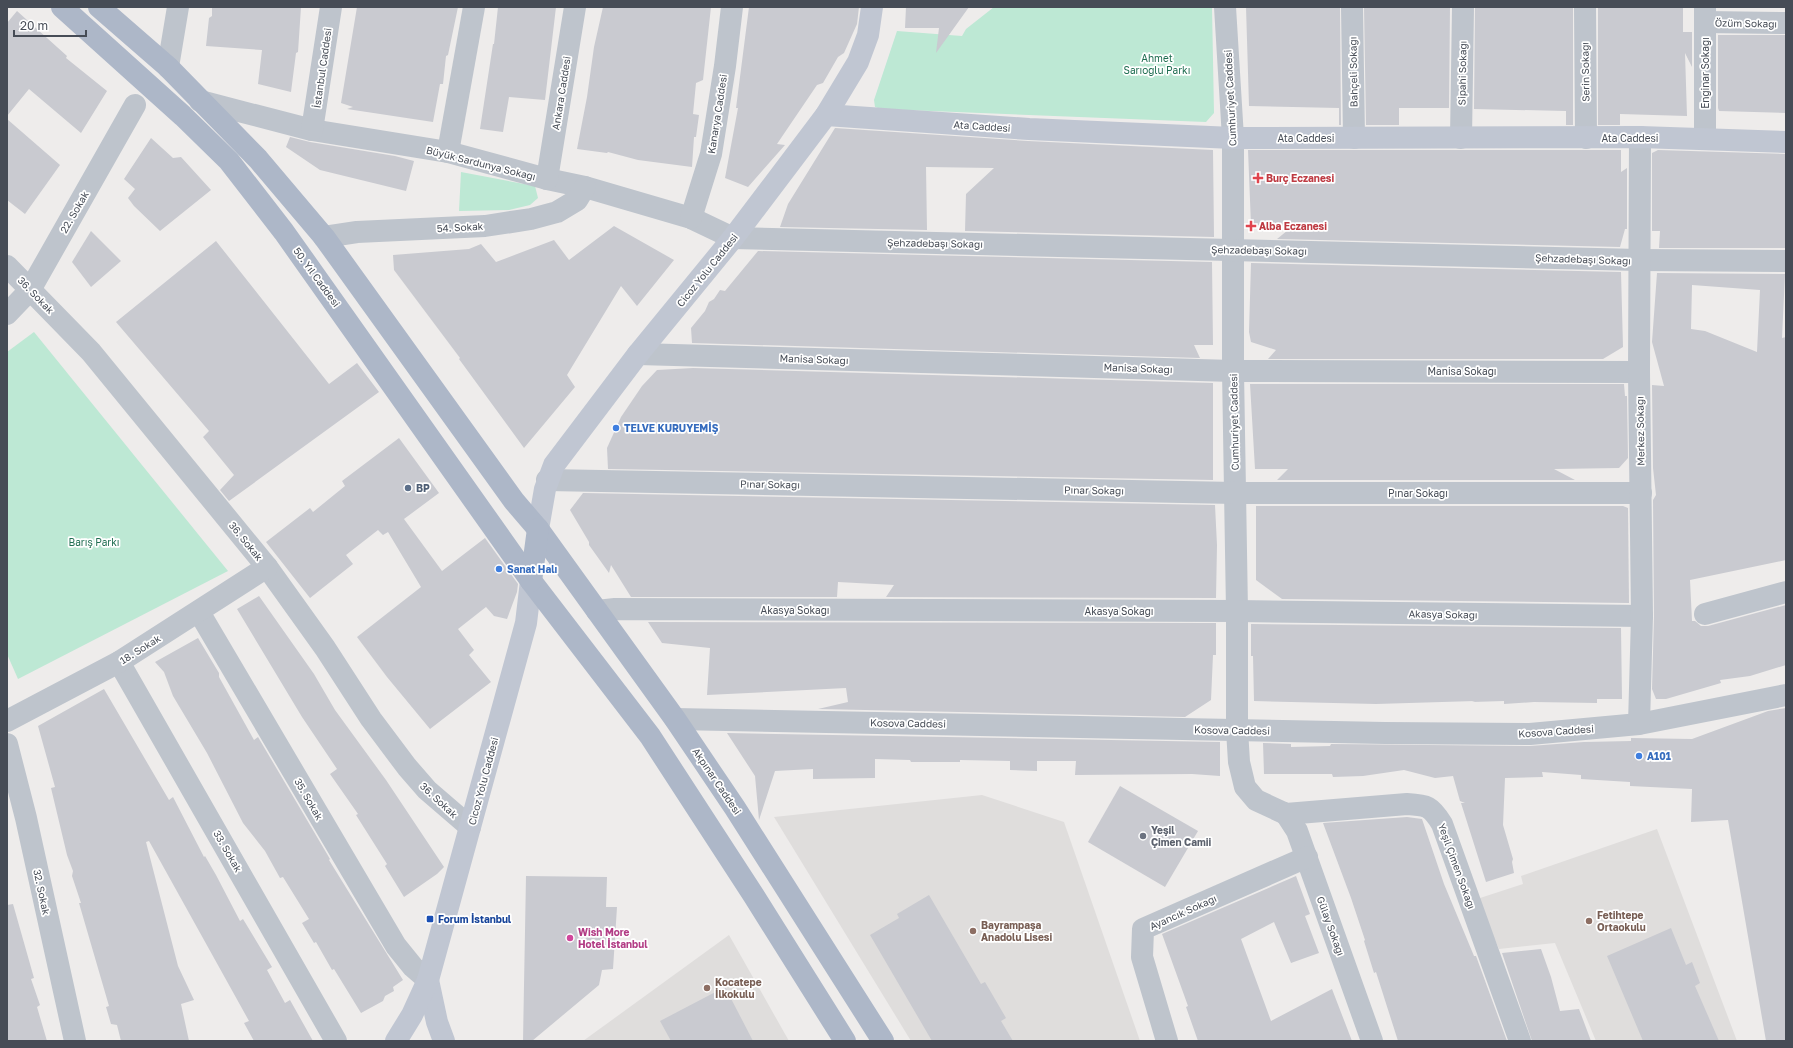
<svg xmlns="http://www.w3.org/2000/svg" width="1793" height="1048" font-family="'Golos Text',sans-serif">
<rect width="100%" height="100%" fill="#eeeceb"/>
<!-- education -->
<g fill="#dfdddc">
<path d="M982 795 1064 822 1140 1041H911L774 817Z"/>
<path d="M1657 829 1737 1041H1596L1555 943 1499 949 1477 899 1523 884 1521 876Z"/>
<path d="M729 935 789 1041H583Z"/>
</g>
<!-- green -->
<g fill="#bde8d4">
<path d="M994 7H1212L1214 113 1206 122 881 109 875 107 874 100 897 31 962 36 966 29Z"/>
<path d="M461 172 535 186 538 198 530 205 509 210 459 211Z"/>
<path d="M34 332 228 571 18 679 7 654V352Z"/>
</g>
<!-- building -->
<g fill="#c9cad0" fill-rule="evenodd">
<path d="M212 7H301L298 52 296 53 291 92 258 84 262 50 206 46 209 18 212 16Z"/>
<path d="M357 7H458L448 55 446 56 443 84H440L433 122 347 109 353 107 341 103Z"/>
<path d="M498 7H556L545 100 509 97 503 132 480 129 493 44H494Z"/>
<path d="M603 7H711L703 80 696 83 693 114 699 115 696 137H694L692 167 638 160 608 152 607 153 577 149 587 97 594 47Z"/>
<path d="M749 7H859L857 24 844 53 838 57 823 83 817 85 777 144 785 145 748 187 725 178 738 108H736Z"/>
<path d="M906 7H969L936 53 939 28H905Z"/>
<path d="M1246 7H1340L1341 125H1339V108L1249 106Z"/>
<path d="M1364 7H1450L1449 108H1399V125H1366Z"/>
<path d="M1475 7H1573V125H1566V111L1474 109Z"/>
<path d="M1598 7H1683V32H1692V67L1685 53 1687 116 1620 114V125H1598Z"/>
<path d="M17 11 67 56 66 58 107 91 81 133 29 89 7 116V23Z"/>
<path d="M1718 35H1786V113L1719 111 1718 108Z"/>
<path d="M7 119 60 165 25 214 7 200Z"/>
<path d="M835 128 1028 141 1213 150 1214 237 965 231 966 194 994 168 926 167 927 230 780 227 788 204Z"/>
<path d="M290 137 310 142 395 156 414 161 406 191 320 170 286 147Z"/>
<path d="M151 138 173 158 181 157 211 190 160 231 134 206 128 198 135 189 124 179Z"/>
<path d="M1248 150H1621V172L1627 168V229H1625L1620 247 1277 239 1293 226 1251 225Z"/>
<path d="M1658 150 1786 154V248H1659L1660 231H1652V153Z"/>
<path d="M614 226 674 260 637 306 621 286 567 375 575 387 524 448 459 359 460 358 394 270 393 255 469 249 481 244 496 262 554 240 569 260Z"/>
<path d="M91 231 121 261 91 287 72 262Z"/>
<path d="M216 241 329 384 357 363 379 392 229 501 220 490 234 475 203 437 209 431 116 322Z"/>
<path d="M758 251 1212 262 1213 345H1194L1200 358 692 343 691 328 705 311 709 302 714 299 720 290 725 291Z"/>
<path d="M1251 263 1621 272 1623 347 1603 359H1268L1276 350 1251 342 1249 332Z"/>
<path d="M1657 273 1785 274 1782 338 1786 337V560L1690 580 1692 621H1695L1701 626H1708L1786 605V665L1750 676 1720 680 1721 683 1666 699H1656L1652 689 1654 616 1653 500 1656 495 1653 468 1652 385 1664 386 1652 342ZM1692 285 1760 290 1757 352 1705 331 1691 329Z"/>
<path d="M693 368 1213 383V480L608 469 607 448 621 417 642 386 657 370Z"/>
<path d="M1250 384H1624L1625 396H1627L1628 458 1619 468 1554 469 1575 480H1277L1288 469H1255Z"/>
<path d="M399 438 439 493 404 519 442 571 485 538 518 584 517 592 507 619 494 616 486 607 458 629 474 650 469 655 491 682 430 729 387 677 357 637 421 587 388 532 383 535 378 530 346 555 353 564 310 598 266 542 310 508 313 512 345 486 342 481Z"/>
<path d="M583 493 1215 505 1217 545 1216 598 886 597 894 585 838 582 837 597H631L611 565 609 573 589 545V542L570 510Z"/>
<path d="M1256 506H1623L1628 508 1629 603 1282 599 1256 580Z"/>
<path d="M259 596 314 674 335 710 386 780 444 867 437 874 404 897 385 866 387 864 356 815 358 814 330 774 337 769 302 717 237 609Z"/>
<path d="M648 622 1216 623V655H1213L1211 700 1185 717 818 709 848 702 846 688 707 695 710 648 662 643Z"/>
<path d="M1251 624 1621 628 1622 699H1597V703L1534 702 1504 704V701L1472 702 1475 701 1376 704 1254 701 1253 656H1251Z"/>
<path d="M198 638 219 673V677L254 740 258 737 330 859 329 860 403 980 393 987 394 991 385 996 383 1001 361 1013 334 969 332 970 316 942 314 943 302 923 309 919 283 877 280 878 265 851 243 823 207 753 173 696 164 672 155 662Z"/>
<path d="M104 689 169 800 173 797 204 857 205 856 216 875 240 921 243 919 272 967 267 970 285 1003 290 1000 313 1041H254L244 1023 249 1021 149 841 146 842 178 966 194 1000 181 1004 189 1041H121L117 1025 111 1024 106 1007 109 1006 79 903H81L72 876 73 871 67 855 51 788 55 787 38 726Z"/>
<path d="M1786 708V1041H1766L1728 820 1691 822 1692 789 1630 786V782L1581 779V775L1542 772 1543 777 1505 778 1503 825 1513 859 1512 862 1514 873 1486 882 1461 803H1465L1460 801 1453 776 1435 778 1404 770 1363 776 1333 777 1332 774H1264L1263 743 1291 744V747L1330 746 1331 744 1530 746 1584 742 1631 741V738L1692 739 1768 711Z"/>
<path d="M727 733 1220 742V776L1192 774 1075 775 1076 761H1037V771L1010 770V761L960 760V762H911L910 760 875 759V778L813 779V769L775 771 759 820 755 776Z"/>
<path d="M1120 786 1198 831 1165 887 1088 842Z"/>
<path d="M1407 817 1422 819 1444 884 1474 956H1476L1507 1041H1398L1376 972 1374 973 1364 941 1365 940 1351 898 1323 823Z"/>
<path d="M526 876 607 877 606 907H617L613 969 602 970 599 985 532 1041H523Z"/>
<path d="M1296 876 1310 914 1305 916 1319 953 1291 963 1274 922 1241 939 1271 1021 1332 989 1352 1041H1198L1186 1007 1188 1006 1162 934Z"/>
<path d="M929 895 981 984 985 982 1006 1018 1001 1021 1013 1041H932L870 935 899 918 897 914Z"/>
<path d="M13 904 34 978 31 979 40 1005 37 1007 47 1041H7V905Z"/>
<path d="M1671 928 1686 965 1692 962 1700 983 1695 986 1719 1041H1643L1607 956Z"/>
<path d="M1541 949 1551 977 1560 1011 1579 1009 1591 1041H1532L1502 953Z"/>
<path d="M725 987 753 1041H671L660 1021Z"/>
</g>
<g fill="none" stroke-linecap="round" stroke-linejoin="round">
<!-- street -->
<g stroke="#bec4cc" stroke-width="22">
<path d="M1225 7 1233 138V371L1237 611V730L1239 762 1245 787 1256 800 1286 814 1407 804C1427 805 1431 806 1442 824L1520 1041"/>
<path d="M1352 7 1354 138"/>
<path d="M1585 7 1586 138"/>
<path d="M1705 22 1786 23"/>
<path d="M168 67 178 7"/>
<path d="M200 101 312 130 448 152 547 179 585 187 691 218 733 238 1639 260 1786 261"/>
<path d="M312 130 331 7"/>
<path d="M1461 138 1463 7"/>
<path d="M1705 138V7"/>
<path d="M448 152 474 7"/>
<path d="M547 179 575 7"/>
<path d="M691 218 711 154 725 66 732 7"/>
<path d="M324 237 357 232 485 226 531 219 557 212 577 200 585 187"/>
<path d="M7 266 91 352 267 567 325 648 371 719 407 767 427 790 470 827"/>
<path d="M7 314 30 290 135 105"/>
<path d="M638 354 1233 371 1639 372"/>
<path d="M547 480 1235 493H1641"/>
<path d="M597 611 615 609 1237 611 1642 616"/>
<path d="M199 612 396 946 413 967 428 980"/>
<path d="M1705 614 1786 592"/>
<path d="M119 662 336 1041"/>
<path d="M675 719 1385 733 1530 734 1639 724 1786 695"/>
<path d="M7 721 119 662 267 567"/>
<path d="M1639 724 1642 616 1639 372 1640 137"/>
<path d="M7 744 26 818 75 1041"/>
<path d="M1286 814 1297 831 1372 1041"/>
<path d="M1167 1041 1142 957 1143 929 1307 857"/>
</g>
<!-- secondary -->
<g stroke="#c0c6d2" stroke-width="22">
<path d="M826 115 1029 129 1233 138 1640 137 1786 142"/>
<path d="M538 529 545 489 554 465 638 354 733 238 826 115 858 62 868 35 872 7"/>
<path d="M428 980 437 1022 444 1041"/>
<path d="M396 1041 412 1015 428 980 526 623 531 581"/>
</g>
<!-- primary -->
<g stroke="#adb7c8" stroke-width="22">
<path d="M62 7 183 116 229 161 284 232 531 581 650 736 754 896 845 1041"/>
<path d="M99 7 168 67 258 159 324 237 514 501 538 529 675 719 735 808 883 1041"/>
<path d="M531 581 538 529"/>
</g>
</g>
<!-- markers -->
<g fill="#e0444e" stroke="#fff" stroke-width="1.5">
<path d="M1256 172h4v4h4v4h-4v4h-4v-4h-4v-4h4z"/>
<path d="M1249 220h4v4h4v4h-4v4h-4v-4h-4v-4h4z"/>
</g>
<g fill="#3f7fe0" stroke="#fff" stroke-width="1.5">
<circle cx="616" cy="428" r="4"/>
<circle cx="499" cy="569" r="4"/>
<circle cx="1639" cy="756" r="4"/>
</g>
<circle fill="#5c6f8a" stroke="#fff" stroke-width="1.5" cx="408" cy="488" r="4"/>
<circle fill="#6b7280" stroke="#fff" stroke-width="1.5" cx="1143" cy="836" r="4"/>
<rect fill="#1a4fb4" stroke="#fff" stroke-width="1.5" x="426" y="915" width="8" height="8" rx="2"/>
<g fill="#8d6e63" stroke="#fff" stroke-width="1.5">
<circle cx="1589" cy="921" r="4"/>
<circle cx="973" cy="931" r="4"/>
<circle cx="707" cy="988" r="4"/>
</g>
<circle fill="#d1479c" stroke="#fff" stroke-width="1.5" cx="570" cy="938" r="4"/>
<g text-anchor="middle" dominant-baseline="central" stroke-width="3.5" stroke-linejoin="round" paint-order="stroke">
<!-- street labels -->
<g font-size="10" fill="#464c56" stroke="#fff">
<text transform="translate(1746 23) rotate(1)">Özüm Sokağı</text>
<text transform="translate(322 68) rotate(-82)">İstanbul Caddesi</text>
<text transform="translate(1353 72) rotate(-91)">Bahçeli Sokağı</text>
<text transform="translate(1585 72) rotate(-91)">Serin Sokağı</text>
<text transform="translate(1462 73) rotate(-89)">Sipahi Sokağı</text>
<text transform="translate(1705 73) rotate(-90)">Enginar Sokağı</text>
<text transform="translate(561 93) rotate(-81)">Ankara Caddesi</text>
<text transform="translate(1230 98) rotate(-93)">Cumhuriyet Caddesi</text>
<text transform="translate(717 114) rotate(-81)">Kanarya Caddesi</text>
<text transform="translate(982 126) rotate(4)">Ata Caddesi</text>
<text x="1306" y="138">Ata Caddesi</text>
<text x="1630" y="138">Ata Caddesi</text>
<text transform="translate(481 163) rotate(14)">Büyük Sardunya Sokağı</text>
<text transform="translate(74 212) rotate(-60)">22. Sokak</text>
<text transform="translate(460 227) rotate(-3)">54. Sokak</text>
<text transform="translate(935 243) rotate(1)">Şehzadebaşı Sokağı</text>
<text transform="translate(1259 250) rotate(1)">Şehzadebaşı Sokağı</text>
<text transform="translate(1583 259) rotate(2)">Şehzadebaşı Sokağı</text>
<text transform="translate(707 270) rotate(-51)">Cicoz Yolu Caddesi</text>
<text transform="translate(317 277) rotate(54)">50. Yıl Caddesi</text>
<text transform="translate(36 295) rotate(46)">36. Sokak</text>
<text transform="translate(814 359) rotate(2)">Manisa Sokağı</text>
<text transform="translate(1138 368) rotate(2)">Manisa Sokağı</text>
<text x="1462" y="371">Manisa Sokağı</text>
<text transform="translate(1234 422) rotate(-91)">Cumhuriyet Caddesi</text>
<text transform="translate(1640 431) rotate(-91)">Merkez Sokağı</text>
<text transform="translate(770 484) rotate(1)">Pınar Sokağı</text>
<text transform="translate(1094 490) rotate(1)">Pınar Sokağı</text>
<text x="1418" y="493">Pınar Sokağı</text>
<text transform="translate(246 541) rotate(51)">36. Sokak</text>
<text x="795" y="610">Akasya Sokağı</text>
<text x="1119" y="611">Akasya Sokağı</text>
<text transform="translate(1443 614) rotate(1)">Akasya Sokağı</text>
<text transform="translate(140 649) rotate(-32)">18. Sokak</text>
<text transform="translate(908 723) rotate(1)">Kosova Caddesi</text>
<text transform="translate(1232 730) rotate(1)">Kosova Caddesi</text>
<text transform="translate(1556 731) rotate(-4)">Kosova Caddesi</text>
<text transform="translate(483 781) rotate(-75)">Cicoz Yolu Caddesi</text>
<text transform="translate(717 781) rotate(56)">Akpınar Caddesi</text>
<text transform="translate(309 799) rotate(60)">35. Sokak</text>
<text transform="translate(439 800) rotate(43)">36. Sokak</text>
<text transform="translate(228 851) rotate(60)">33. Sokak</text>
<text transform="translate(1457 866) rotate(70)">Yeşil Çimen Sokağı</text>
<text transform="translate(42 892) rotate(78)">32. Sokak</text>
<text transform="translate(1183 912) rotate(-24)">Ayancık Sokağı</text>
<text transform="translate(1331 926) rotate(70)">Gülay Sokağı</text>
</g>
<!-- park labels -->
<g font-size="10" fill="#206e52" stroke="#fff">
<text x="1157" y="58">Ahmet<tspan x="1157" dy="12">Sarıoğlu Parkı</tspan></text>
<text x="94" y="542">Barış Parkı</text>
</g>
<!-- health labels -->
<g font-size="10" font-weight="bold" fill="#be3a42" stroke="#fff" text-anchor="start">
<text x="1266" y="178">Burç Eczanesi</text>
<text x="1259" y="226">Alba Eczanesi</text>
</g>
<!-- shop labels -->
<g font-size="10" font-weight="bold" fill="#366cbe" stroke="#fff" text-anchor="start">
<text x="624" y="428">TELVE KURUYEMİŞ</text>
<text x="507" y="569">Sanat Halı</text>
<text x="1647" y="756">A101</text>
</g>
<!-- service labels -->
<g font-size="10" font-weight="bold" fill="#4e5e75" stroke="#fff" text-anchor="start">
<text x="416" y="488">BP</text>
</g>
<!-- worship labels -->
<g font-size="10" font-weight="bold" fill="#5b616d" stroke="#fff" text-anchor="start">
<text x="1151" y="830">Yeşil<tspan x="1151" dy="12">Çimen Camii</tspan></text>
</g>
<!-- education labels -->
<g font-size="10" font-weight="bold" fill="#785e54" stroke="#fff" text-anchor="start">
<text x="1597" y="915">Fetihtepe<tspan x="1597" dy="12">Ortaokulu</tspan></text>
<text x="981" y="925">Bayrampaşa<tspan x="981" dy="12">Anadolu Lisesi</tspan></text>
<text x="715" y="982">Kocatepe<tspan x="715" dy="12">İlkokulu</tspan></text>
</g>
<!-- transit labels -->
<g font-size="10" font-weight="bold" fill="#164399" stroke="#fff" text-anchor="start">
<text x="438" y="919">Forum İstanbul</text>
</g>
<!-- hotel labels -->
<g font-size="10" font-weight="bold" fill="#b23c85" stroke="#fff" text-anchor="start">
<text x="578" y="932">Wish More<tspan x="578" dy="12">Hotel İstanbul</tspan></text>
</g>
</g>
<!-- border -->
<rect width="1793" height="1048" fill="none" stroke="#464c56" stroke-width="16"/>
<!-- scale -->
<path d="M14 30v6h72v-6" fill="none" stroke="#464c56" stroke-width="2"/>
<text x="20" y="30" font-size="12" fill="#464c56" stroke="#ffffff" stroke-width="3" paint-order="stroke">20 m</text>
</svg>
